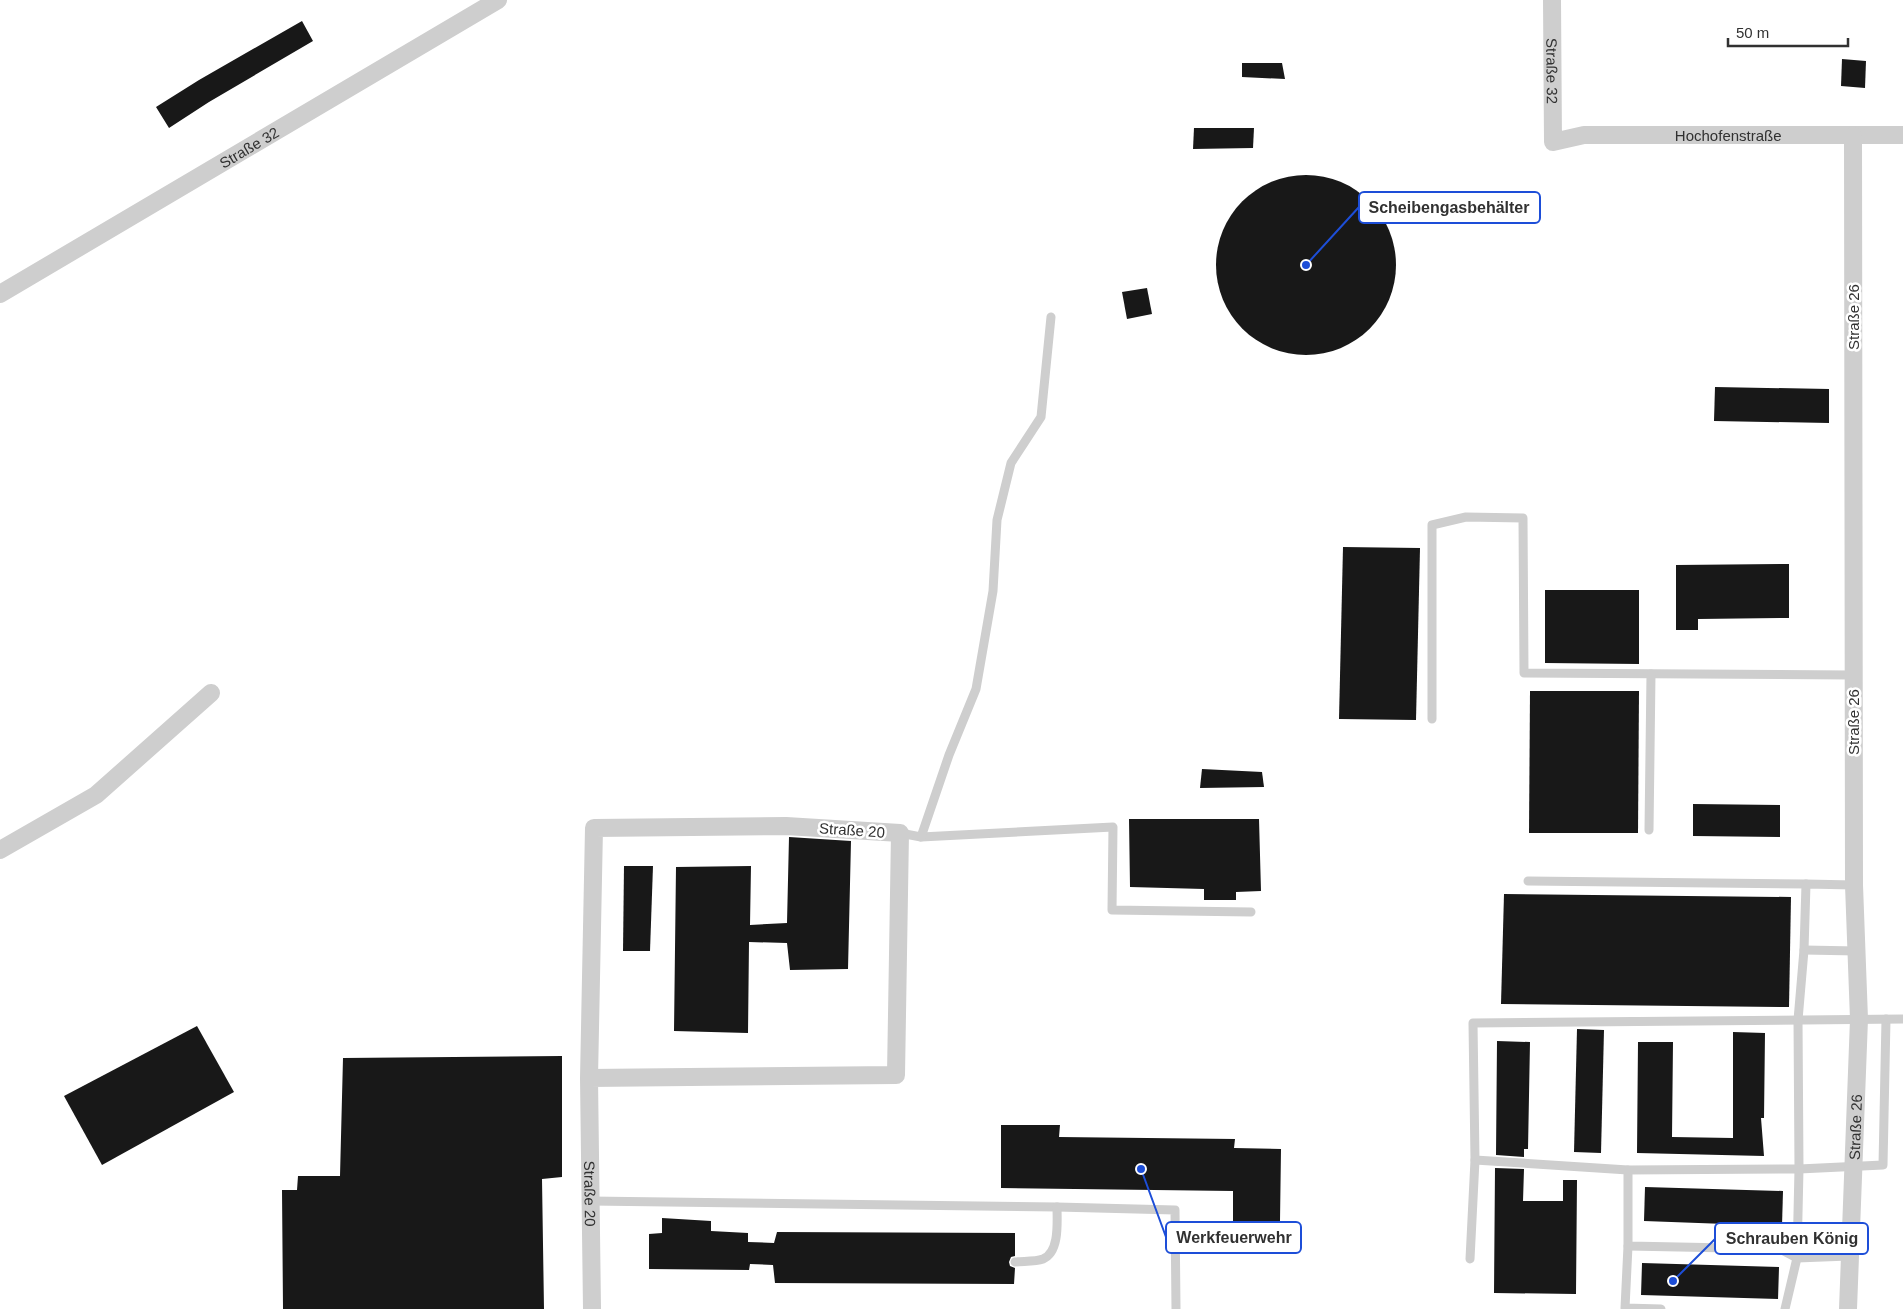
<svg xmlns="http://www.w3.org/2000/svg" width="1903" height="1309" font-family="Helvetica,sans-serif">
<rect width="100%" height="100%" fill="#fff"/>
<!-- building -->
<g fill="#181818">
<path d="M302 21 313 41 209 102 169 128 156 107 199 80Z"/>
<path d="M1842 59 1866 61 1865 88 1841 86Z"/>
<path d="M1242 63H1282L1285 79 1242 77Z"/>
<path d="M1194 128H1254L1253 148 1193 149Z"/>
<circle cx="1306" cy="265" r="90"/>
<path d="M1147 288 1152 314 1127 319 1122 292Z"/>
<path d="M1715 387 1829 389V423L1714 421Z"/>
<path d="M1343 547 1420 548 1416 720 1339 719Z"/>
<path d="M1789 564V618L1698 619V630H1676V565Z"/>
<path d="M1545 590H1639V664L1545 663Z"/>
<path d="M1530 691H1639L1638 833H1529Z"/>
<path d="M1202 769 1262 772 1264 787 1200 788Z"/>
<path d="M1693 804 1780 805V837L1693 836Z"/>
<path d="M1129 819H1259L1261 891 1236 892V900H1204V889L1130 887Z"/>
<path d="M789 837 851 841 848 969 790 970 787 943 749 942 748 1033 674 1031 676 867 751 866 750 925 787 923Z"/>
<path d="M624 866H653L650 951H623Z"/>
<path d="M1504 894 1791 897 1789 1007 1501 1004Z"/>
<path d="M197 1026 234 1092 102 1165 64 1096Z"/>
<path d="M1577 1029 1604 1030 1601 1153 1574 1152Z"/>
<path d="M1733 1032 1765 1033 1764 1118H1761L1764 1156 1637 1153 1638 1042H1673L1672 1137 1733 1138Z"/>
<path d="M1497 1041 1530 1042 1528 1149H1524V1157L1496 1155Z"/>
<path d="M562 1056V1177L542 1179 544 1309H283L282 1190H297L298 1176H340L343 1058Z"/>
<path d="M1001 1125H1060L1059 1137 1235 1139 1234 1148 1281 1149 1280 1221H1264V1238H1249V1221H1233V1191L1001 1188Z"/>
<path d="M1495 1168 1524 1169 1523 1201H1563V1180H1577L1576 1294 1494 1293Z"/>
<path d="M1645 1187 1783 1191 1782 1226 1644 1221Z"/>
<path d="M662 1218 711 1221V1231L748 1233V1242L774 1243 777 1232 1015 1233V1256L1011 1257 1009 1262 1010 1266 1015 1268 1014 1284 775 1283 773 1265 750 1264 749 1270 649 1269V1234L662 1233Z"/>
<path d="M1642 1263 1779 1267 1778 1299 1641 1295Z"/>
</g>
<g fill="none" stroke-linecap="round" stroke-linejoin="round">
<!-- lane -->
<g stroke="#cecece" stroke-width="9">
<path d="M1432 719V525L1466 517 1523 518 1524 673 1852 675"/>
<path d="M1649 830 1651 674"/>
<path d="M900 833 921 837 1113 827 1112 910 1251 912"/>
<path d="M921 837 949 755 976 689 993 591 997 520 1011 463 1041 417 1051 317"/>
<path d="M1528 881 1806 884"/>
<path d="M1804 950 1857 951"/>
<path d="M1475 1160 1628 1170"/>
<path d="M590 1201 1057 1207 1175 1210 1176 1309"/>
<path d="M1628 1246 1625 1308 1661 1309"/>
<path d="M1849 1256 1797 1258 1780 1249 1628 1246V1170L1799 1169 1883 1165 1886 1019"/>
<path d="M1470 1259 1475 1160 1473 1023 1903 1019"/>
<path d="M1015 1262C1023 1261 1035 1262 1043 1259 1060 1252 1057 1221 1057 1207"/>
<path d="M1785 1309 1797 1258 1799 1169 1798 1020 1804 950 1806 884 1854 885"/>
</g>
<!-- street -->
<g stroke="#cecece" stroke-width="18">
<path id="s1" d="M1552 0 1553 142 1584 135H1903"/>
<path id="s2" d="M0 294 498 0"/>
<path d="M0 850 96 795 211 693"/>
<path id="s3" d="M589 1078 896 1075 900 833 786 826 594 828 589 1078 592 1309"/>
<path id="s4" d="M1848 1309 1859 1019 1854 885 1853 136"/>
</g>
</g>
<g text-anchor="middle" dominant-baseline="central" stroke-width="5" stroke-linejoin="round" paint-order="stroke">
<!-- street labels -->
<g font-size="15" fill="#313131" stroke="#fff">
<text stroke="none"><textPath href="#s1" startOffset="71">Straße 32</textPath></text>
<text stroke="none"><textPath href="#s1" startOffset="318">Hochofenstraße</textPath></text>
<text stroke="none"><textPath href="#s2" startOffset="289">Straße 32</textPath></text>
<text transform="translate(1853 317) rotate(-90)">Straße 26</text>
<text transform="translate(1853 722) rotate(-90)">Straße 26</text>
<text transform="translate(852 830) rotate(4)">Straße 20</text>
<text stroke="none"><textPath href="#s4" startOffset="182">Straße 26</textPath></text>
<text stroke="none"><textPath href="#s3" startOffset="1221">Straße 20</textPath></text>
</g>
</g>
<!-- callouts -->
<path fill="none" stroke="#1d4ed8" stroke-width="2" d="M1306 265L1359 207M1141 1169L1166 1237M1673 1281L1715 1239"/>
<g fill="#1d4ed8" stroke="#fff" stroke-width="2">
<circle cx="1306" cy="265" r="5"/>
<circle cx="1141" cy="1169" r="5"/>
<circle cx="1673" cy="1281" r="5"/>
</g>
<g fill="#fff" stroke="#1d4ed8" stroke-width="2">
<rect x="1359" y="192" width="181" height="31" rx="5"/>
<rect x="1166" y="1222" width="135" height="31" rx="5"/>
<rect x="1715" y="1223" width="153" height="31" rx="5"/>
</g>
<g font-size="16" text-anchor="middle" font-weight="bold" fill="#313131">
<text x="1449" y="213">Scheibengasbehälter</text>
<text x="1234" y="1243">Werkfeuerwehr</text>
<text x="1792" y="1244">Schrauben König</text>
</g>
<!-- scale -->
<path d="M1728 38v8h120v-8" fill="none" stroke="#313131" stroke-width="2.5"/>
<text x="1736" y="38" font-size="15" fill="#313131" stroke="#ffffff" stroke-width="4" paint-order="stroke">50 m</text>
</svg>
